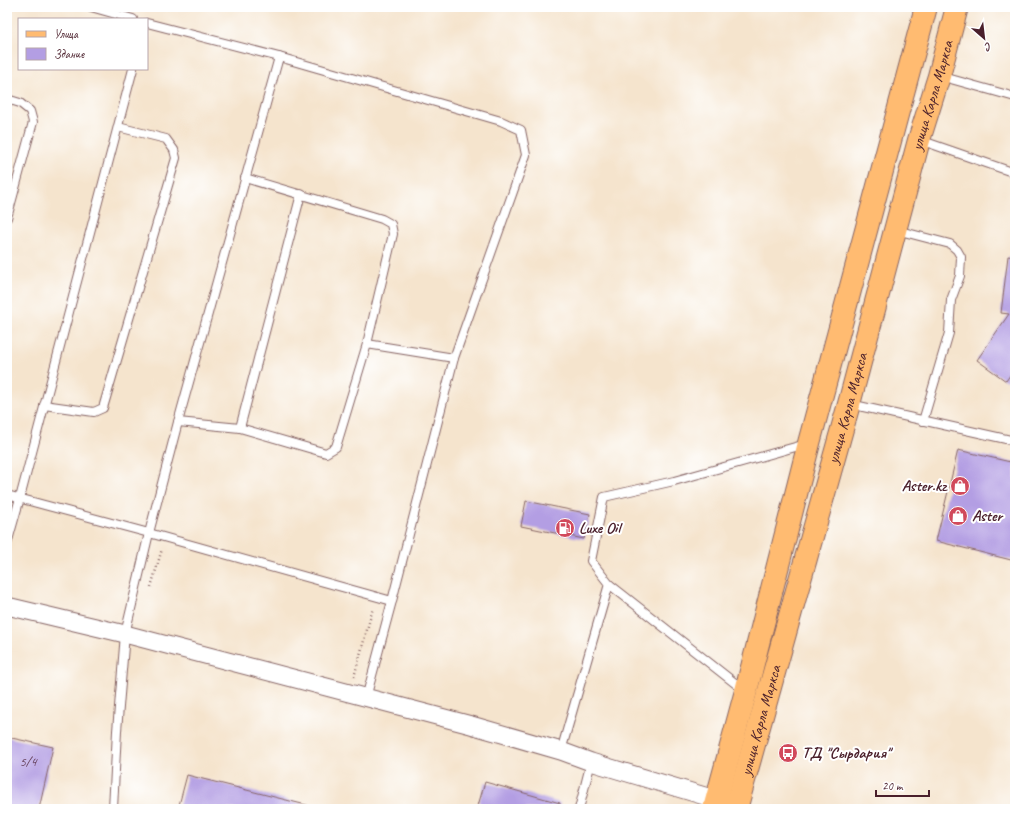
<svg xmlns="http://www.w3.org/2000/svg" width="1022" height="816" font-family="Caveat,sans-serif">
<rect width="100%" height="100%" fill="#fff"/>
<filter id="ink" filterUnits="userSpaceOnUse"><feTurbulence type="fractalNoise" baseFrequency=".025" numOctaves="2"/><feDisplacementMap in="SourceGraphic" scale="8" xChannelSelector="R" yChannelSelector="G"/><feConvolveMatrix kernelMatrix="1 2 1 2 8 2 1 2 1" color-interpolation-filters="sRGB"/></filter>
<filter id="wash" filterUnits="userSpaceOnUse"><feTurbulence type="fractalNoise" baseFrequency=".012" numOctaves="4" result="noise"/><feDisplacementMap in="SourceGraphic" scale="16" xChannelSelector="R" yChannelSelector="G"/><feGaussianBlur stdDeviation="0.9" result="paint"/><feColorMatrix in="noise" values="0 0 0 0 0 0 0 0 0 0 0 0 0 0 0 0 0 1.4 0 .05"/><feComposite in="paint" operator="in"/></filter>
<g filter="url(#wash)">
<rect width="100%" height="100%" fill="#f5e4cd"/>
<g id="blocks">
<!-- building -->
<g fill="#b39ee3">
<path d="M1008 256 1015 257V368L1006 381 977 360 1009 314 1001 313Z"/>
<path d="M958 450 1015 463V561L936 541Z"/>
<path d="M526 501 590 514 584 539 521 526Z"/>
<path d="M7 737 53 747 39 809H7Z"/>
<path d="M187 775 318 808V809H178Z"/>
<path d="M485 782 560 803 559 809H477Z"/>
</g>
</g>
</g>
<g filter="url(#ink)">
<use href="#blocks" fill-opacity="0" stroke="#866464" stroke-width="1"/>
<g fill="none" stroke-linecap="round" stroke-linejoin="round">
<defs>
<g id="service">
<path d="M91 7 133 19"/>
<path d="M940 76 1015 97"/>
<path d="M7 99 20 103 30 111 33 122 7 218"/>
<path d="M920 140 1015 173"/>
<path d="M245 178 382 219 391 224 393 234 367 344"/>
<path d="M896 230 950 244 957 250 961 257 960 276 951 300 949 333 923 421"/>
<path d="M850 404 1015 441"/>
<path d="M44 405 94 412 103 408 176 158 174 150 166 139 118 127"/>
<path d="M178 422 240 428 326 453 336 447 367 344 454 358"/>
<path d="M240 428 301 194"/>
<path d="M7 495 149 533 392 601 454 358 526 155 521 130 501 121 279 57 147 23"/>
<path d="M7 544 20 498 133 69"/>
<path d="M745 691 609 584 591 561 604 497 674 481 806 444"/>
<path d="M366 698 392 601"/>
<path d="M561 751 609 584"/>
<path d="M113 809 117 731 125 634 149 533 178 422 279 57"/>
<path d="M579 809 591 762"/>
</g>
<path id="minor" d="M7 606 125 634 471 725 561 751 591 762 728 803"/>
<g id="primary">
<path d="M714 809 746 691 809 443 926 7"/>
<path id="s1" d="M736 809 849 404 919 140 939 76 957 7"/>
</g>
</defs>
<!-- service casing -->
<use href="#service" stroke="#866464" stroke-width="10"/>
<!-- minor casing -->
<use href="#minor" stroke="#866464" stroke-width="19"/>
<!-- primary casing -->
<use href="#primary" stroke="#866464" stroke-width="24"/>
<!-- path -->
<g stroke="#866464" stroke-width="2.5" stroke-dasharray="1 3" stroke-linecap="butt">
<path d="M151 587 162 549"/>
<path d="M354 677 373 608"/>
</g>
<!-- service -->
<use href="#service" stroke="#fff" stroke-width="8"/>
<!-- minor -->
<use href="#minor" stroke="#fff" stroke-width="17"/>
<!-- primary -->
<use href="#primary" stroke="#ffbb71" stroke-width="22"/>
</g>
</g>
<!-- icons -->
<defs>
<symbol id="shop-disc" viewBox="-11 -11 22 22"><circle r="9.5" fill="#d1495b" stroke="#fff"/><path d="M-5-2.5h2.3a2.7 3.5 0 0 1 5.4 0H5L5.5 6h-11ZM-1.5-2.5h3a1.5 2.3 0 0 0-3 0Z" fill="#fff"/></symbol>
<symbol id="fuel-disc" viewBox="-11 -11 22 22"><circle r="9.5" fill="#d1495b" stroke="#fff"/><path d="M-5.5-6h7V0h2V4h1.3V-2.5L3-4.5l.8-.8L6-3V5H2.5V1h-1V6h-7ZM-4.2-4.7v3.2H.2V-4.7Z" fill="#fff"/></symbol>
<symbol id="bus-disc" viewBox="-11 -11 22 22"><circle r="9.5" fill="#d1495b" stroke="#fff"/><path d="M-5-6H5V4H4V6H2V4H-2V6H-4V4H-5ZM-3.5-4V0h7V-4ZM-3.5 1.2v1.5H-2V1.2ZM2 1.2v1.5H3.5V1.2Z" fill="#fff"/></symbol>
</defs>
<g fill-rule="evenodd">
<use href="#shop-disc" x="949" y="475" width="22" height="22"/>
<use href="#shop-disc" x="947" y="505" width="22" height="22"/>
<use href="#fuel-disc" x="554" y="517" width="22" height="22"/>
<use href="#bus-disc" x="777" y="742" width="22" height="22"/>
</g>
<g text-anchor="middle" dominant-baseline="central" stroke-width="4" stroke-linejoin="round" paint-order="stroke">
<!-- number labels -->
<g font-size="14" fill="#643f59">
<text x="28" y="761">5/4</text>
</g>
<!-- street labels -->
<g font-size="16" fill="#4a1f2b" stroke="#fff">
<text stroke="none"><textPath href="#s1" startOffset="740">улица Карла Маркса</textPath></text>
<text stroke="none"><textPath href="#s1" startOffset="416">улица Карла Маркса</textPath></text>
<text stroke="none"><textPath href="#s1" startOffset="92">улица Карла Маркса</textPath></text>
</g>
<!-- poi labels -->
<g font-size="16" font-weight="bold" fill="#4a1f2b" stroke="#fff" text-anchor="start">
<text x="946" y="486" text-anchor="end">Aster.kz</text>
<text x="972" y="516">Aster</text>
<text x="579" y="528">Luxe Oil</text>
<text x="802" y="753">ТД "Сырдария"</text>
</g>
</g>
<!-- margin -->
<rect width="1022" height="816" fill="none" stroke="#fff" stroke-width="24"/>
<!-- legend -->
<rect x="18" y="18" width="130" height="52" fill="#ffffff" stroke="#b7a5aa"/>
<rect x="26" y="31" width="20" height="6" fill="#ffbb71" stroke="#b7a5aa"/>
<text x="54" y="38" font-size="12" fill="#4a1f2b">Улица</text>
<rect x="26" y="48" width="20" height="12" fill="#b39ee3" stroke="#b7a5aa"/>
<text x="54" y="58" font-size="12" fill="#4a1f2b">Здание</text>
<!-- north arrow -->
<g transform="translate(984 38) rotate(152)" stroke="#ffffff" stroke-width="3" paint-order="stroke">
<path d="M0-3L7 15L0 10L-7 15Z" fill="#4a1f2b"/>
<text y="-6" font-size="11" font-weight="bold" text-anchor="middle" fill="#4a1f2b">С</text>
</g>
<!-- scale -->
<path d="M876 790v6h53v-6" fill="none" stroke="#4a1f2b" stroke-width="2"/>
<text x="882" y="790" font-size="12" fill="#4a1f2b" stroke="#ffffff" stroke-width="3" paint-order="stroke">20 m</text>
</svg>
